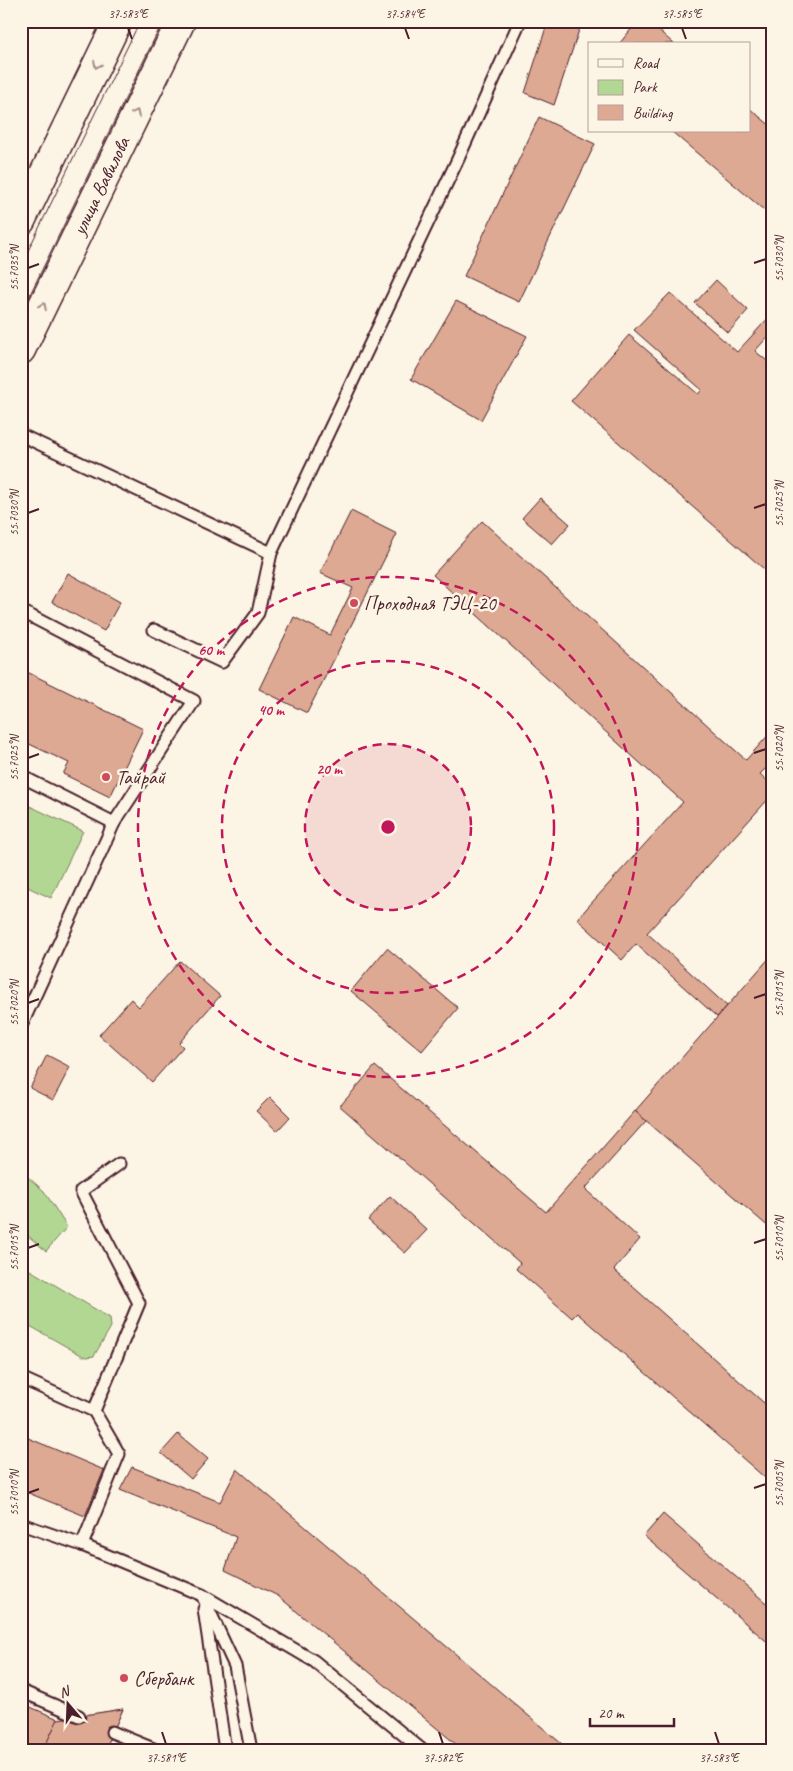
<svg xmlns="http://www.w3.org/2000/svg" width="793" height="1771" font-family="Caveat,sans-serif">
<rect width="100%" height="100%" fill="#fcf5e5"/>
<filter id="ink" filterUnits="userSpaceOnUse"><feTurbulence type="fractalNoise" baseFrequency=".02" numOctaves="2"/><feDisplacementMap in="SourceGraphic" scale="10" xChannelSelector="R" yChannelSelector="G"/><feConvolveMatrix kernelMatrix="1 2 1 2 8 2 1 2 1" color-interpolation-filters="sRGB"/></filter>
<g filter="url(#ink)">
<!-- green -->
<g fill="#b1d792" stroke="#7e7b5e">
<path d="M21 802 83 831 51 898 21 884Z"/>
<path d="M21 1171 44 1191 67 1227 46 1251 21 1230Z"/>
<path d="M25 1269 30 1270 110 1318 111 1327 94 1356 87 1357 83 1356 21 1321V1270Z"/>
</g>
<!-- building -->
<g fill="#dea993" stroke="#4a1f2b">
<path d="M548 21H598L596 26 582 21 554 105 525 93Z"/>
<path d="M638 21H648L674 44H619Z"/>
<path d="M749 108 772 127V217L671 131H749Z"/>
<path d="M539 117 595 144 519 302 464 276Z"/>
<path d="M716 280 748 310 728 333 695 303Z"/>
<path d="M670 293 737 352 772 314V332L755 351 772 365V576L571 401 629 335 698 394 702 390 634 330Z"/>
<path d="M456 301 527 336 481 420 411 379Z"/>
<path d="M540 498 570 524 552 544 522 518Z"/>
<path d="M351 511 397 534 307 713 259 689 294 617 330 635 353 588 320 573Z"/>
<path d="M482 521 746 760 772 731V762L760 774 772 785V795L647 933 727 1006 717 1017 636 944 622 960 577 919 683 802 433 575Z"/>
<path d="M68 573 120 602 104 631 52 602Z"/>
<path d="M21 669 143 729 110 797 63 774 69 763 21 740Z"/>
<path d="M387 948 458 1008 422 1051 351 991Z"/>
<path d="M772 955V1230L635 1111Z"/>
<path d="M180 961 220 996 179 1043 183 1047 152 1082 99 1035 131 999 139 1007Z"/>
<path d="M47 1055 70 1067 53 1100 30 1088Z"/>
<path d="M375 1066 546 1212 635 1111 646 1121 585 1189 640 1239 614 1270 772 1410V1484L577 1313 572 1318 516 1269 520 1263 340 1106Z"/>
<path d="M270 1097 290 1117 277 1131 256 1111Z"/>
<path d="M390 1196 427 1230 405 1253 368 1220Z"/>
<path d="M178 1434 208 1459 191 1479 161 1453Z"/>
<path d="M21 1435 104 1470 85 1516 21 1490Z"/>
<path d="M132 1467 220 1502 237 1469 569 1750H463L278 1596 225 1570 236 1537 120 1490Z"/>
<path d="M663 1514 772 1608V1646L644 1536Z"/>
<path d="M21 1703 77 1727 81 1716 123 1709 104 1750H21Z"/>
<path d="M123 1709 105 1750H43L58 1719Z"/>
</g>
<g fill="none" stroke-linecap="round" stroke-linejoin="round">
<defs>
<g id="service">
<path d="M21 435 271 553 458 159 520 21"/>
<path d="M21 611 194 701 114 823 21 776"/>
<path d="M154 630 222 662 258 613 271 553"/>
<path d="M21 1026 114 823"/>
<path d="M21 1378 94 1411 119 1454 82 1545"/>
<path d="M94 1411 139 1303 81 1191 119 1164"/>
<path d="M21 1524 82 1545 202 1595 314 1661 422 1750"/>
<path d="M202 1595 235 1666 251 1750"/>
<path d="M204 1609 225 1750"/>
<path d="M21 1691 79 1716"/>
<path d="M112 1732 156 1750"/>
</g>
<g id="secondary">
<path d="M21 221 118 21"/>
<path d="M21 350 181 21"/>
</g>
</defs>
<!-- service casing -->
<use href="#service" stroke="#4a1f2b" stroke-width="15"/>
<!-- secondary casing -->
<use href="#secondary" stroke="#4a1f2b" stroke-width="31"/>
<!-- service -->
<use href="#service" stroke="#fcf5e5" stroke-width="11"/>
<!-- secondary -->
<use href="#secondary" stroke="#fcf5e5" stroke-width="28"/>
<!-- tram -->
<g stroke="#4a1f2b" stroke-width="1">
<path d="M21 265 140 21"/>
<path d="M21 313 163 21"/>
</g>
</g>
<!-- one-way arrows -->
<defs><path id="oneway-chevron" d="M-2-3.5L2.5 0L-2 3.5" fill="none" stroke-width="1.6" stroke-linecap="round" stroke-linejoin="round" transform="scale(1.25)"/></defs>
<g stroke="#a38a88">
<use href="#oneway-chevron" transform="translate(97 65) rotate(116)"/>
<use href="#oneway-chevron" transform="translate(136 113) rotate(-64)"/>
<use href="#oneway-chevron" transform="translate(43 306) rotate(-64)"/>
</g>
</g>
<!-- ticks -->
<path fill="none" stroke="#4a1f2b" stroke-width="2" d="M128 28 132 39M405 28 409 39M682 28 686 39M754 263 766 259M28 268 39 264M754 508 766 504M28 513 39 509M754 753 766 749M28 758 39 754M754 998 766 994M28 1003 39 999M754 1243 766 1239M28 1248 39 1244M754 1488 766 1484M28 1493 39 1489M162 1732 166 1744M439 1732 443 1744M715 1732 719 1744"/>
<!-- distance rings -->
<circle cx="388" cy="827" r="83" fill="#c2185b" fill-opacity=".12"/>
<g fill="none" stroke="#c2185b" stroke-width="2.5" stroke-dasharray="9 6">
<circle cx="388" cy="827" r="83"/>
<circle cx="388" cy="827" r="166"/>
<circle cx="388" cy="827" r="250"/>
</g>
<!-- markers -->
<g fill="#d1495b" stroke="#fcf5e5" stroke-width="2">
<circle cx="354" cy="603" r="5"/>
<circle cx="106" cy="777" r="5"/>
<circle cx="124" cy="1678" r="5"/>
</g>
<g text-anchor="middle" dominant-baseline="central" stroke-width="5" stroke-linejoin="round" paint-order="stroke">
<!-- street labels -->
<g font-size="20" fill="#4a1f2b" stroke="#fcf5e5">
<text transform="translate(101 186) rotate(-64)">улица Вавилова</text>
</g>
<!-- poi labels -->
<g font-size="20" fill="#4a1f2b" stroke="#fcf5e5" text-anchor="start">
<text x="364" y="603">Проходная ТЭЦ-20</text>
<text x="116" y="777">Тайрай</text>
<text x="134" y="1678">Сбербанк</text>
</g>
</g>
<circle cx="388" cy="827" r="8" fill="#c2185b" stroke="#fcf5e5" stroke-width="2.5"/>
<g font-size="15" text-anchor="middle" font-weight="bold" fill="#c2185b" stroke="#fcf5e5" stroke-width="5" stroke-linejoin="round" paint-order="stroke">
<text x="211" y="655">60 m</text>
<text x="271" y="715">40 m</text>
<text x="329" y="774">20 m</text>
</g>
<!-- margin -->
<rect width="793" height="1771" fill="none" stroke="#fcf5e5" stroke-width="55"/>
<!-- legend -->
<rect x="588" y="42" width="162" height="90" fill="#fcf5e5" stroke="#b59f9b"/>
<rect x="598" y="59" width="25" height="8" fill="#fcf5e5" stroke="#b59f9b"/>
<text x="633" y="68" font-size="15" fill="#4a1f2b">Road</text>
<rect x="598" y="80" width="25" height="15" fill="#b1d792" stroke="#b59f9b"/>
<text x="633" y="92" font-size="15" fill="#4a1f2b">Park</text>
<rect x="598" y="105" width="25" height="15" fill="#dea993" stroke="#b59f9b"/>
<text x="633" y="118" font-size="15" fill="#4a1f2b">Building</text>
<!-- north arrow -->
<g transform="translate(68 1704) rotate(341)" stroke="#fcf5e5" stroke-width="4" paint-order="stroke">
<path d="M0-4L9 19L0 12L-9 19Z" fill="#4a1f2b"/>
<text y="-8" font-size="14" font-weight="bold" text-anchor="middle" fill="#4a1f2b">N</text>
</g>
<!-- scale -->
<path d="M590 1718v8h84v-8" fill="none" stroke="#4a1f2b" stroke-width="2.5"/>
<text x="598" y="1718" font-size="15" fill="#4a1f2b" stroke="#fcf5e5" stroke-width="4" paint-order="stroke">20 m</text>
<rect x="28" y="28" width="738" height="1716" fill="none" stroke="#4a1f2b" stroke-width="2"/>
<g font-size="12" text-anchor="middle" fill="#4a1f2b">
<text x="128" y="18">37.583°E</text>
<text x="405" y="18">37.584°E</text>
<text x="682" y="18">37.585°E</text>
<text transform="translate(779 259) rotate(-90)" y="4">55.7030°N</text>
<text transform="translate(14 268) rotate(-90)" y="4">55.7035°N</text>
<text transform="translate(779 504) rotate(-90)" y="4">55.7025°N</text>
<text transform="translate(14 513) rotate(-90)" y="4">55.7030°N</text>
<text transform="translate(779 749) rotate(-90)" y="4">55.7020°N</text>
<text transform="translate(14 758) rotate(-90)" y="4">55.7025°N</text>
<text transform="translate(779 994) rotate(-90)" y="4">55.7015°N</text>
<text transform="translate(14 1003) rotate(-90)" y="4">55.7020°N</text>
<text transform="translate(779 1239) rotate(-90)" y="4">55.7010°N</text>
<text transform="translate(14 1248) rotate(-90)" y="4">55.7015°N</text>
<text transform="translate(779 1484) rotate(-90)" y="4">55.7005°N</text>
<text transform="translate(14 1493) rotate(-90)" y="4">55.7010°N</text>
<text x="166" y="1762">37.581°E</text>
<text x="443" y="1762">37.582°E</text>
<text x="719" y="1762">37.583°E</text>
</g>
</svg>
